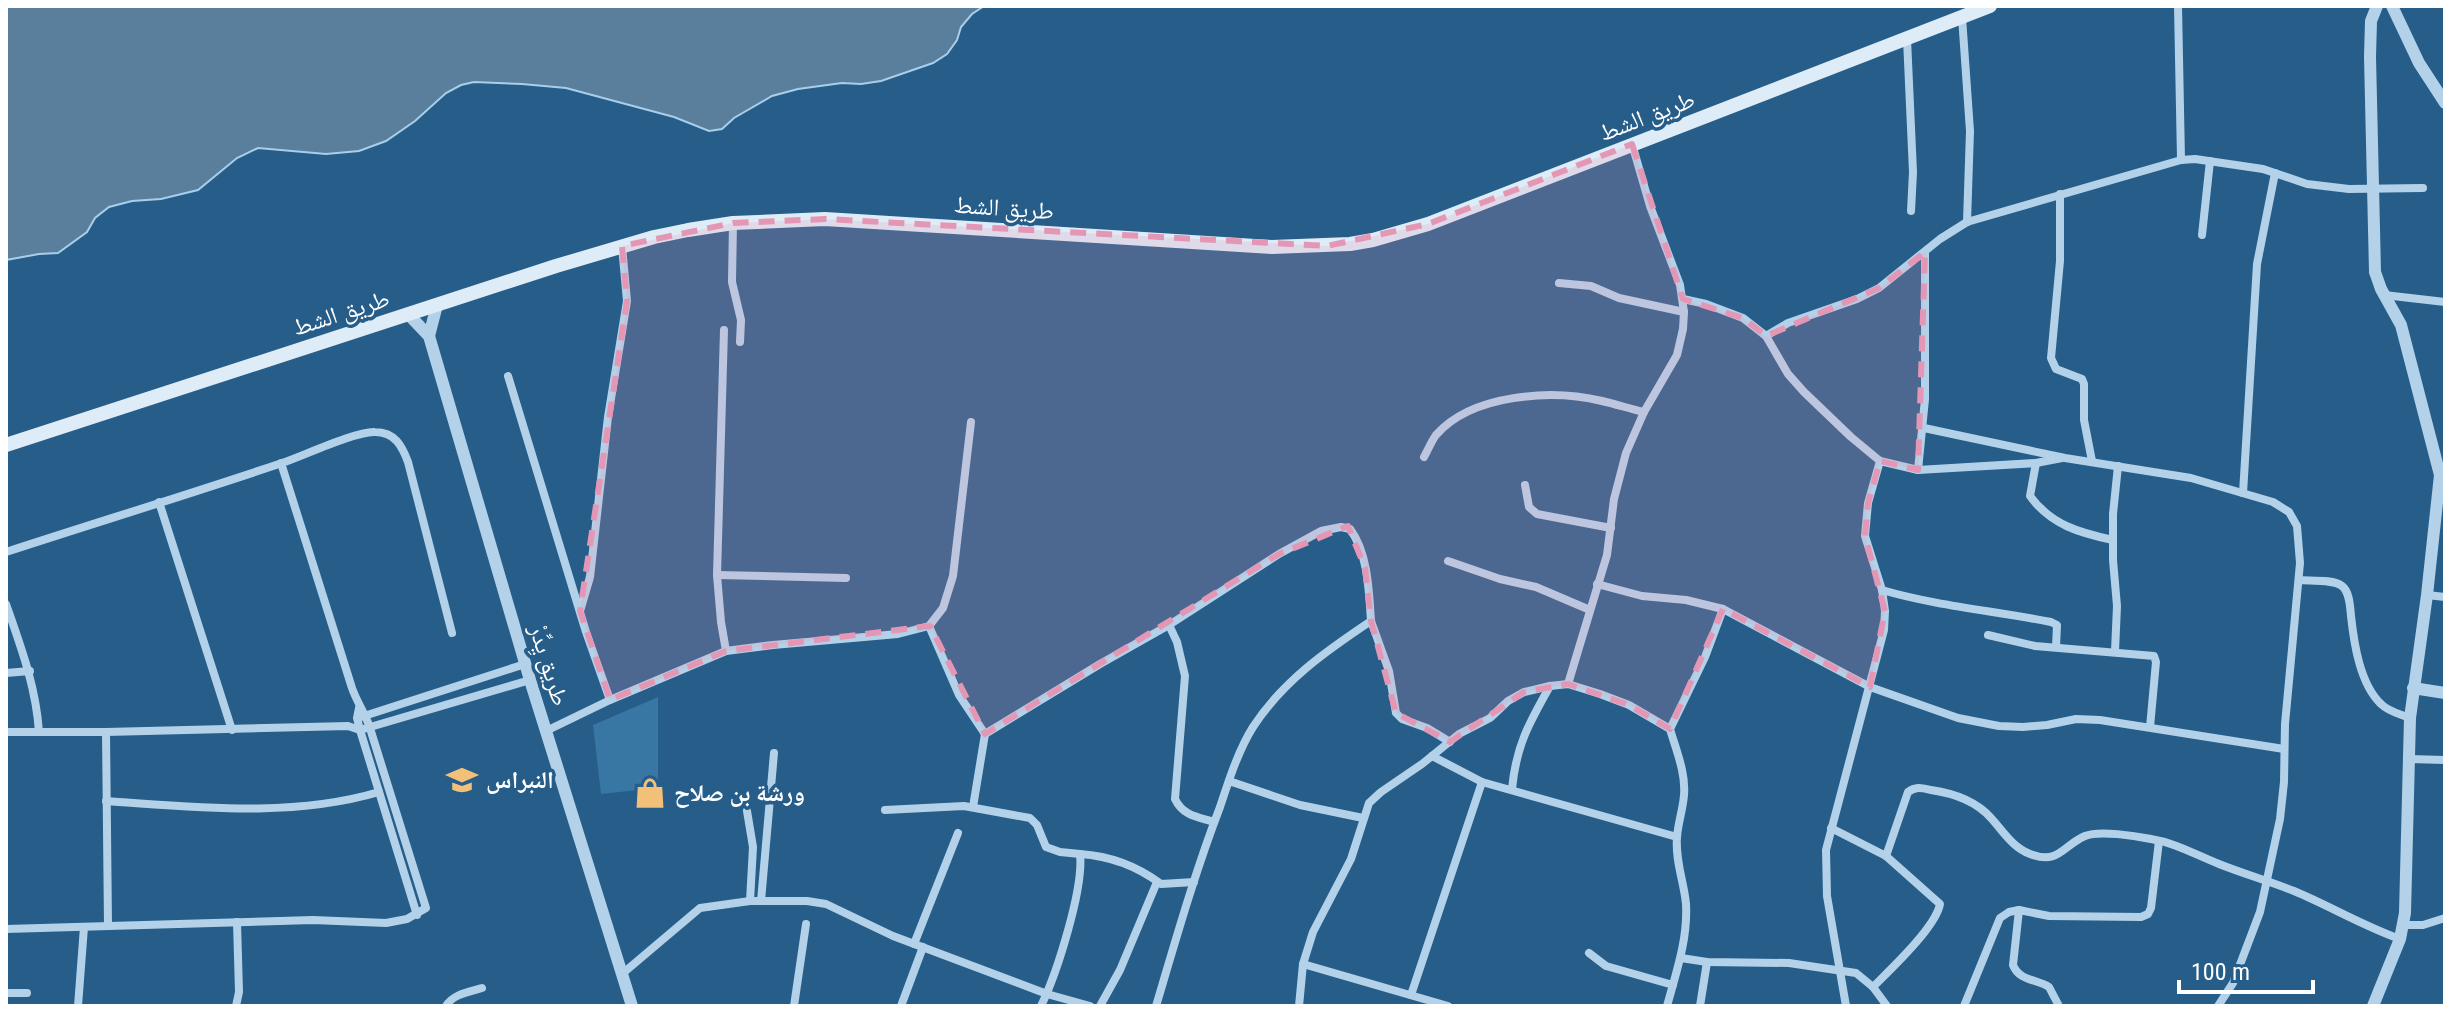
<svg xmlns="http://www.w3.org/2000/svg" width="2451" height="1012" font-family="'Roboto Condensed','Noto Naskh Arabic',sans-serif">
<rect width="100%" height="100%" fill="#265d89"/>
<!-- green -->
<path fill="#3876a3" d="M658 697V788L601 794 593 725Z"/>
<!-- water -->
<path fill="#597f9c" stroke="#a8ceea" stroke-width="2" d="M6 6H984L972 14 961 27 957 40 947 54 933 63 881 81 861 84 842 83 798 89 772 96 734 118 722 129 709 131 674 117 566 88 522 84 474 82 461 85 446 93 415 121 386 141 359 151 326 154 258 148 237 158 198 190 161 199 132 201 109 207 95 218 87 232 58 253 39 254 6 260Z"/>
<g fill="none" stroke-linecap="round" stroke-linejoin="round">
<!-- minor -->
<g stroke="#b3d2e9" stroke-width="8">
<path d="M2178 6 2181 160"/>
<path d="M1962 17 1970 131 1967 222"/>
<path d="M1907 39 1913 172 1911 211"/>
<path d="M2060 194V261L2051 358 2056 369 2082 379 2084 384V420L2092 461"/>
<path d="M733 223 732 282 741 320 740 342"/>
<path d="M2202 235 2210 161"/>
<path d="M1559 283 1591 286 1619 298 1684 312"/>
<path d="M2384 295 2445 302"/>
<path d="M1683 299 1706 304 1743 318 1766 336 1788 374 1804 392 1851 437 1880 461 1918 470 2036 463 2062 458"/>
<path d="M724 330 717 575 721 622 726 651"/>
<path d="M1766 336 1788 323 1857 299 1879 288 1940 239 1967 222 2181 160 2195 159 2263 169 2307 184 2349 189 2423 188"/>
<path d="M508 376 586 632 610 700"/>
<path d="M1924 428 2065 458 2191 478 2273 502 2289 512 2297 526 2300 563 2285 724 2284 782 2280 819 2260 912 2233 983 2218 1006"/>
<path d="M1424 457C1428 450 1431 442 1436 435 1472 394 1551 389 1602 401 1616 404 1630 409 1644 412"/>
<path d="M2036 463 2030 496C2051 525 2080 533 2113 540"/>
<path d="M1918 470 1925 399V252"/>
<path d="M1525 485 1529 507 1537 514 1611 528"/>
<path d="M2243 493 2257 264 2275 173"/>
<path d="M159 502 232 730"/>
<path d="M6 552C98 522 190 494 282 463 303 456 356 431 375 432 395 432 402 446 408 462L452 633"/>
<path d="M1448 561 1500 579 1536 587 1590 610"/>
<path d="M717 575 846 578"/>
<path d="M2299 580C2311 581 2333 579 2342 586 2350 592 2350 607 2351 616 2354 644 2360 684 2381 704 2389 712 2400 714 2410 718"/>
<path d="M1597 584 1642 596 1686 600 1723 609 1705 657 1670 729"/>
<path d="M1882 590C1937 606 1995 611 2051 622L2057 625 2056 647"/>
<path d="M2427 595 2445 597"/>
<path d="M6 604C21 647 36 687 39 732"/>
<path d="M1723 609 1870 687 1958 718 1999 726 2023 727 2047 725 2076 719 2100 720 2284 749"/>
<path d="M580 611 590 577 608 417 627 301 622 246"/>
<path d="M1371 621 1389 671 1396 713 1402 719 1427 728 1450 742"/>
<path d="M1169 625 1177 642 1185 676 1175 799C1183 816 1198 817 1214 822"/>
<path d="M929 626 959 695 985 734 973 807"/>
<path d="M1988 635 2035 646 2154 656 2156 662 2150 727"/>
<path d="M2115 651 2117 606 2113 560V514L2118 466"/>
<path d="M6 673 30 671"/>
<path d="M1568 684 1607 555 1614 499 1626 453 1644 412 1677 355 1683 329 1684 312 1680 285 1650 206 1632 144"/>
<path d="M359 708 357 718 360 730 417 915"/>
<path d="M361 717 525 664"/>
<path d="M546 731 610 700 726 651 773 645 898 634 929 626 943 608 953 576 971 422"/>
<path d="M6 732H106L348 726 360 730 530 680"/>
<path d="M106 732 108 926"/>
<path d="M985 734 1100 664 1169 625 1279 554 1321 531 1341 527 1350 529C1368 553 1369 591 1371 621 1326 651 1283 681 1253 727 1238 751 1229 780 1220 807 1195 872 1176 939 1156 1006"/>
<path d="M2409 759 2445 760"/>
<path d="M1229 781 1300 805 1363 818"/>
<path d="M1482 782 1677 837"/>
<path d="M1512 789C1516 746 1529 723 1550 686"/>
<path d="M106 801C196 807 291 818 379 792"/>
<path d="M885 810 964 806 1030 818 1037 825 1046 847 1060 852 1080 854C1084 888 1057 973 1041 1006"/>
<path d="M747 811 753 847 750 901"/>
<path d="M1831 828 1886 856 1940 904C1936 927 1890 970 1873 987"/>
<path d="M1080 854C1111 856 1137 866 1161 884L1194 882"/>
<path d="M1886 856 1908 792C1916 786 1922 788 1931 790 1952 793 1976 801 1991 818 2003 831 2012 847 2030 854 2059 865 2062 846 2085 836 2099 830 2136 836 2151 839 2176 843 2196 855 2219 864 2244 874 2269 881 2294 891 2330 906 2363 926 2400 939"/>
<path d="M761 901 774 753"/>
<path d="M2019 910 2013 965C2019 981 2037 979 2049 987L2059 1006"/>
<path d="M2403 925H2423L2445 918"/>
<path d="M6 929 313 920 386 923 407 919 426 908 369 725C364 712 357 702 352 688L281 463"/>
<path d="M914 944 958 833"/>
<path d="M1589 953 1606 966 1673 985"/>
<path d="M1681 958 1707 962 1789 963 1856 973 1873 987 1887 1006"/>
<path d="M1303 964 1448 1006"/>
<path d="M622 974 700 908 750 901H807L826 904 893 936 1047 994 1090 1006"/>
<path d="M6 993H27"/>
<path d="M1411 995 1482 782 1432 756"/>
<path d="M78 1006 84 927"/>
<path d="M236 1006 239 992 237 922"/>
<path d="M446 1006C453 994 469 992 482 988"/>
<path d="M794 1006 806 924"/>
<path d="M901 1006 923 947"/>
<path d="M1100 1006 1120 970 1157 882"/>
<path d="M1299 1006 1303 964 1313 932 1351 859 1369 803 1381 792 1422 764 1459 734 1490 718 1508 701 1524 692 1550 686 1568 684 1600 694 1629 705 1670 729C1676 750 1686 773 1684 795 1683 809 1678 823 1677 837 1675 861 1684 882 1686 904 1688 939 1676 973 1667 1006"/>
<path d="M1700 1006 1707 962"/>
<path d="M1846 1006 1827 896 1826 850 1884 630 1885 611 1882 590 1865 536 1868 503 1880 461"/>
<path d="M1964 1006 2000 918 2009 912 2019 910 2049 916 2141 917 2148 914 2151 908 2159 841"/>
</g>
<!-- tertiary -->
<g stroke="#b3d2e9" stroke-width="12">
<path d="M2392 6 2419 63 2445 103"/>
<path d="M408 314 429 336 530 680 632 1006"/>
<path d="M429 336 437 305"/>
<path d="M2413 688 2445 693"/>
<path d="M2373 1006 2400 939 2405 913 2410 718 2427 595 2440 475 2401 325 2381 289 2375 272 2370 57 2371 21 2377 6"/>
</g>
<!-- secondary -->
<path stroke="#deecf8" stroke-width="14" d="M6 445 556 266 654 237 688 230 733 223 825 219 1272 247 1350 244 1373 240 1428 224 1990 6"/>
</g>
<!-- marked area -->
<path fill="#e497b5" fill-opacity="0.2" stroke="#e497b5" stroke-width="6" stroke-dasharray="16 10" stroke-linejoin="round" d="M1632 144 1683 299 1743 318 1766 336 1879 288 1925 252 1918 470 1880 461 1868 503 1865 536 1885 611 1870 687 1723 609 1670 729 1629 705 1568 684 1524 692 1450 742 1396 713 1371 621 1365 568 1348 526 1279 554 985 734 930 626 726 651 610 700 580 611 627 301 622 246 733 223 825 219 1327 246 1428 224Z"/>
<!-- icons -->
<defs>
<symbol id="school-bare" viewBox="-9 -9 18 18"><path d="M0-5L7-2L0 1L-7-2ZM-4 1L0 2.5L4 1V4Q0 6-4 4Z" fill="#f2c078" stroke="#265d89" stroke-width="2.5" paint-order="stroke"/></symbol>
<symbol id="shop-bare" viewBox="-9 -9 18 18"><path d="M-5-2.5h2.3a2.7 3.5 0 0 1 5.4 0H5L5.5 6h-11ZM-1.5-2.5h3a1.5 2.3 0 0 0-3 0Z" fill="#f2c078" stroke="#265d89" stroke-width="2.5" paint-order="stroke"/></symbol>
</defs>
<g fill-rule="evenodd">
<use href="#school-bare" x="440" y="758" width="44" height="44"/>
<use href="#shop-bare" x="628" y="771" width="44" height="44"/>
</g>
<g text-anchor="middle" dominant-baseline="central" stroke-width="7" stroke-linejoin="round" paint-order="stroke">
<!-- street labels -->
<g font-size="24" fill="#fff" stroke="#265d89">
<text transform="translate(1647 116) rotate(-21)">طريق الشط</text>
<text transform="translate(1004 208) rotate(4)">طريق الشط</text>
<text transform="translate(341 313) rotate(-18)">طريق الشط</text>
<text transform="translate(549 665) rotate(73)">طريق يِدِّرْ</text>
</g>
<!-- poi labels -->
<g font-size="24" font-weight="bold" fill="#fff" stroke="#265d89" text-anchor="start">
<text x="486" y="780">النبراس</text>
<text x="674" y="793">ورشة بن صلاح</text>
</g>
</g>
<!-- border -->
<rect width="2451" height="1012" fill="none" stroke="#ffffff" stroke-width="16"/>
<!-- scale -->
<path d="M2179 980v12h134v-12" fill="none" stroke="#ffffff" stroke-width="4"/>
<text x="2191" y="980" font-size="24" fill="#ffffff" stroke="#265d89" stroke-width="6" paint-order="stroke">100 m</text>
</svg>
